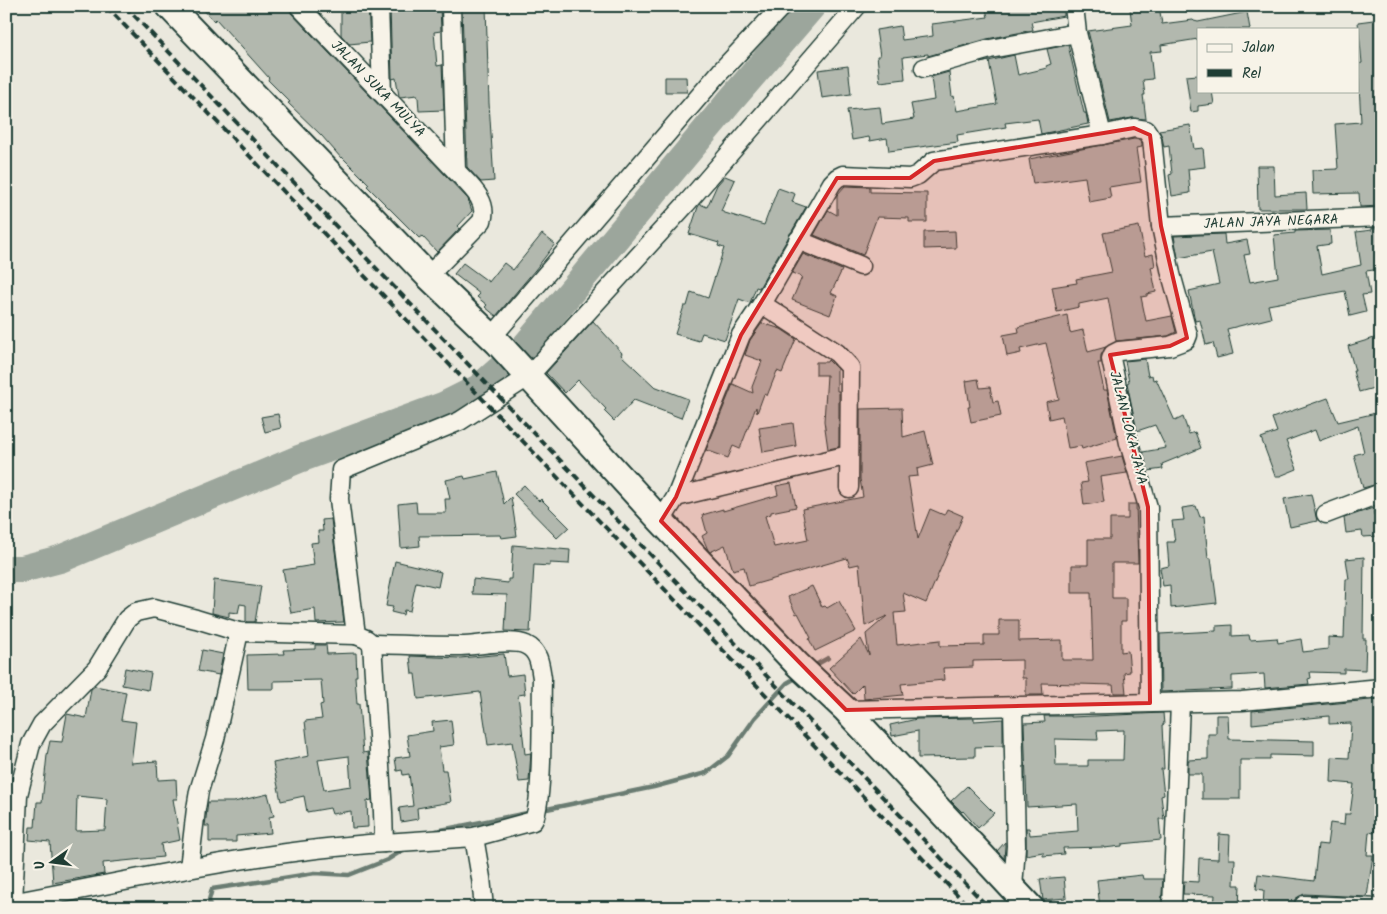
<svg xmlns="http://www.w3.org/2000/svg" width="1387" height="914" font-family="Kalam,sans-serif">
<rect width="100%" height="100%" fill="#eae8dd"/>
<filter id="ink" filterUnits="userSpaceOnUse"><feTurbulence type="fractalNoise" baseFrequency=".02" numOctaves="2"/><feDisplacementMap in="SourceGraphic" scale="10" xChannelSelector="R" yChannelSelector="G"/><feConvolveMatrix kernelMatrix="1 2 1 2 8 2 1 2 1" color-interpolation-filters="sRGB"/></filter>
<g filter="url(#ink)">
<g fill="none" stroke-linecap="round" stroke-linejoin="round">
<!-- stream -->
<g stroke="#6a7c72" stroke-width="4.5">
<path d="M812 667 828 658"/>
<path d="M542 810 654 787 706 773 728 756 755 718 787 683 799 676"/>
<path d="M436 831 532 812"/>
<path d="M210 908 209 900 212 889 315 873 349 875 387 860 406 848"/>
</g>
<!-- river -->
<path stroke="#9ca69c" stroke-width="28" d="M6 569H22L60 559 299 459 443 406 479 388 523 349 731 100 812 6"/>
</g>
<!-- building -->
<g fill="#b2b8ae" stroke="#1f3d34" fill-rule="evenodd">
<path d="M200 6H289L291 13 468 199 472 211 458 226 460 228 437 252 422 236 419 238 367 186 369 184 342 157 341 158 322 136 288 103 290 102 268 80 269 78 216 19 214 21Z"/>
<path d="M341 6H368L370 42 349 44 341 35Z"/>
<path d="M390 6H440L441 31 434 32 437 66 442 65 444 110 419 111 418 97H417V95L400 97 399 96 396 78 392 79Z"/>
<path d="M462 6H486L489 103 494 181 481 182 467 167Z"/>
<path d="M985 6H1064V16L1031 22 1033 30 987 39 928 56V54L903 57 905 79 880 82 877 56H880L876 30 900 26 902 40 933 36 932 24 988 17Z"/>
<path d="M1147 6H1159L1162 24 1193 20 1194 21 1198 22 1247 12 1250 29H1198V39L1161 45 1162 51 1150 52 1153 79 1143 80 1145 95H1143L1146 119 1132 118 1110 122 1088 31 1132 25 1130 9Z"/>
<path d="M1381 19V206L1360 207 1359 193 1313 194 1312 170 1338 169 1335 124 1361 122 1358 64 1362 63 1358 22Z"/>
<path d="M1068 45 1084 113H1086L1088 124 1041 134 1038 119 1005 123 1006 127 957 135 958 142 889 151 887 138 870 141 869 137 852 140 847 110 880 107 882 124 914 119 911 104 934 100 931 77 949 72 952 97 954 96 957 111 997 104 989 61 980 63 1014 55 1018 75 1047 68 1046 66 1051 64 1047 49Z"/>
<path d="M848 66 851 94 822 98 818 70Z"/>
<path d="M1198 75V91H1212L1214 104 1198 106V111L1191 112 1186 76Z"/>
<path d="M665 77H686L687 92H665Z"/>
<path d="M1190 125 1194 149 1203 148 1205 167 1188 169 1190 193 1172 196 1169 175 1172 174 1169 146 1164 147 1162 137 1159 130Z"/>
<path d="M1134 139 1140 140 1142 143V147L1136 148 1141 182 1109 187 1111 198 1089 202 1085 177 1033 184 1029 159Z"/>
<path d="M1257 166H1274L1275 195 1306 193 1307 209H1258Z"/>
<path d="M725 176 735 180 721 211 725 213 764 225 778 188 795 194 792 202 806 207 759 288 756 287 750 303 739 299 725 340 702 333 699 341 675 334 684 306H687L691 292 708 298 724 248 718 246 719 243 689 234 698 207 700 204 707 207 717 185Z"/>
<path d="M845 186 870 187V192L927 193V222H909V218L877 217 863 255 814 235 828 210 837 215V195Z"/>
<path d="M1139 226 1145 256 1153 254 1155 266 1151 267 1156 292 1147 294V296L1141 297 1146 321 1172 316 1176 332 1168 336 1116 341 1108 298 1079 304V307L1057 312 1052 287 1077 283 1076 279 1112 272 1103 233Z"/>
<path d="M1372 228H1381V269L1366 271 1370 294 1362 295 1366 312 1350 316 1345 291 1268 305 1271 318 1227 329 1233 354 1217 358 1213 343 1206 345 1200 320 1195 321 1189 291 1219 284 1212 252 1178 258 1174 236 1224 234 1225 244 1247 240 1250 254 1244 255 1250 282 1278 277 1274 235 1295 233V231L1330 230 1331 244 1317 246 1322 274 1361 265 1356 232 1372 230Z"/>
<path d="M955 231 956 248 924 249V232Z"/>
<path d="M542 234 555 244 535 270 496 316 485 307 487 305 477 297 480 294 454 274 463 263 489 282 504 263 513 270Z"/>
<path d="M803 254 842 270 831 293 837 296 830 315 792 300 802 277 792 273Z"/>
<path d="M1067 315 1070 333 1083 330 1088 352 1106 347 1101 355V363H1098L1104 390H1107L1117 438 1082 449 1081 446 1068 448 1062 416 1049 419 1046 402 1059 399 1046 343 1020 349 1021 353 1007 356 1003 335 1019 332 1018 327Z"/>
<path d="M593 321 622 353 621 355 654 386 688 399 681 418 634 400 614 421 604 411 606 409 578 380 565 393 546 373Z"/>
<path d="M762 323 781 329 796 339 782 373 777 371 767 396 764 394 757 413 756 407 740 449 733 446 728 458 706 450 733 384 753 393 752 387 762 361 745 355 750 340Z"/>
<path d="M1381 336V386L1359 392 1353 371H1355L1348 346Z"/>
<path d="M1145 359 1148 376 1152 375 1153 380 1156 379 1175 421 1183 417 1189 434 1195 432 1201 448 1162 464 1163 469 1148 471 1143 452 1166 448 1155 425 1137 431 1127 383 1129 382 1125 361Z"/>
<path d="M828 360 837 369V391H839V447L828 449 824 421 827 375H816V362H827Z"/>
<path d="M978 379 980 388 990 387 993 402 998 401 1001 416 971 422 968 407H970L966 381Z"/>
<path d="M1328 398 1338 422 1376 413 1377 417 1381 416V483L1363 488 1354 455 1364 452 1358 426 1319 441 1315 430 1286 441 1297 469 1280 476H1275L1261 438 1277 432 1272 418Z"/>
<path d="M902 408 903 437 925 431 933 465 917 469 918 476 908 477 918 539 930 509 944 515 947 509 963 516 926 603 903 593 906 612 894 613 897 645 940 640V646L984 645V635H999V620H1019V641L1062 640V660H1093L1091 593H1072V565H1088V539H1110V519H1128V504H1136L1138 563H1112V598H1126V621H1121V652L1128 651 1130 672 1124 673 1126 693H1114L1113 685 1042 683 1043 695H1026V678H1022V660L973 661V667L943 668 944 680 901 684 903 695 864 699 863 684 853 694 829 668 861 639 869 655 866 634 887 616 865 626 859 564 850 566 847 558 749 586 744 567 733 570 725 545 710 552 708 550 702 536 707 533 702 515 723 509V511L778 495 776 486 791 483 796 507 771 512V514L765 516 774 547 808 540 802 509 863 497 860 479V409Z"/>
<path d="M278 414 281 428 265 432 261 417Z"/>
<path d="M793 423 796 446 763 452 759 428Z"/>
<path d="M1122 456 1127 473 1100 477 1104 502 1084 505 1081 483 1088 482 1084 463Z"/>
<path d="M497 472 504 504 511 497 517 536 501 538 500 535 419 536 420 546 401 548 398 504 416 502 417 513H446L445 499H450L446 480 464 476 465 479Z"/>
<path d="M524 485 539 501 541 499 569 527 557 538 514 494Z"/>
<path d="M1311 494 1317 521 1290 527 1284 499Z"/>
<path d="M1196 506 1200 517 1204 516 1208 558H1211L1217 603 1171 608 1170 585 1163 586 1160 568 1169 566 1167 542H1175L1172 521 1184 520 1182 508Z"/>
<path d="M1373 508 1374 515 1381 514 1380 536 1363 537 1362 531 1346 533 1344 518Z"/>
<path d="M331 519 344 622 316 623 315 609 291 613 283 570 314 565 311 543 319 542 318 531H323L322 520Z"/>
<path d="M513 545 570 550 569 564 550 563V566L534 565 530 632 505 631 507 595 472 594 473 579 508 583V579H511Z"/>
<path d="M1364 557 1363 639H1366L1365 670 1344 669V673L1310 672 1311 678 1308 679 1309 684 1265 688 1264 674 1232 676V689L1161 692 1160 634 1216 631V626L1232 625V636L1249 635 1250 640 1277 638 1278 643 1301 639 1303 652 1328 649V637L1344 638 1346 579H1349L1346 559Z"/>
<path d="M395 561 441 572 438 587 416 582 410 611 404 610 403 615 391 612 393 607 386 606Z"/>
<path d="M214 580 261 586 255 622H246V605L240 604 238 613 229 612V617L212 613Z"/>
<path d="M812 586 822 607 825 606 827 608 839 601 856 631 815 651 809 639 811 638 798 613 796 614 788 597Z"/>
<path d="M315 645H326L327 654 356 653 357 676H355L357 704H359L363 753 368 752 372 800 367 801 368 827 352 828 351 811 332 814 330 808 307 812 304 796 281 801 273 763 309 756 305 721 322 719 320 705 323 704 321 680 274 681V689H248L247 655 284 654 283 650 315 649ZM349 756 351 786 324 790 318 760Z"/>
<path d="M202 650 223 654 219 675 198 671Z"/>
<path d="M504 654 507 676 523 674 525 694 518 695 525 754 531 753 529 781 519 782 512 742 488 745 480 692 418 699 415 674H412L410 656 460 658Z"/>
<path d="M125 668 151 673 148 690 122 685Z"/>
<path d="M95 686 126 692 121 720 136 722 131 763 157 761 158 780 176 779 177 799H173L180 840 161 844 163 857 103 863 104 874 53 883 50 842 29 840 30 827H35L37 802H42L47 755 50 741 62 742 67 714 86 718 91 689ZM77 796 107 799 105 830 76 831Z"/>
<path d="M1381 699 1379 795 1374 833 1369 832 1367 855H1373L1367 897 1304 894 1295 899 1294 908H1263L1264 890 1256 889 1258 874 1314 881 1318 844 1327 845 1330 823 1344 825 1345 814H1350L1354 784 1331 782 1332 757 1349 758 1351 723 1329 724V716L1252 724V711Z"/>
<path d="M1163 713 1164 725H1162L1164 769H1161L1164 795 1161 796 1164 819H1159L1161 840 1122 844V846L1104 848V847L1063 848 1064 854 1043 856V852L1026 855V828H1029L1030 835 1078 831 1077 804 1027 807 1024 723 1045 722 1044 716H1071V717ZM1124 730 1123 760H1088V766H1056L1055 739 1098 740 1097 731Z"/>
<path d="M1216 715H1228L1229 739 1314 741V756L1270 755V760H1240V799H1202V774H1188V760L1208 759V734H1216Z"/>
<path d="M974 718V721L1003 719V746L975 747V757L918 758V731L892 736 890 725 917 719Z"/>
<path d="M451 720 454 745 439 747 442 770H446L451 802 417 808 418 819 401 822 399 808 413 806 409 774 403 775 402 770 397 771 395 758 410 756 407 735 433 731 432 722Z"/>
<path d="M967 786 994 813 978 828 963 811 962 812 951 801Z"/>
<path d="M268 794 274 816 269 817 271 833 236 836V842H209V826H205L208 802H234Z"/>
<path d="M1219 834 1230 835 1229 859H1235L1234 885H1240L1239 908H1214L1215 895 1183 894 1184 881 1198 882 1199 858 1218 859Z"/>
<path d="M1005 842V846L1004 859 997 851Z"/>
<path d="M1142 875 1143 879H1163L1161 908H1100L1097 880Z"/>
<path d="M1064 877 1066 898 1043 900 1040 879Z"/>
</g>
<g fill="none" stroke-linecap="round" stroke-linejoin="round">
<defs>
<g id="minor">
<path d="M299 6 456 171C469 185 489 200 482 221L428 276"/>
<path d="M379 6 382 93"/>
<path d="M451 6 456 171"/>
<path d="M1074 6 1077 33 1102 135"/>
<path d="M924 68 990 49 1077 33"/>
<path d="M1161 226 1381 217"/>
<path d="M798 240 861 266"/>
<path d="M762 304 837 353 850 367 849 488"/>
<path d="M492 337 721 71 782 6"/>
<path d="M676 497 849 455"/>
<path d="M1326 514 1381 493"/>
<path d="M661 521 676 497 741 335 762 304 832 183 837 178 843 175 910 178 918 175 934 161 1102 135 1134 128 1146 130 1152 139 1161 226 1171 274 1188 335 1186 340 1170 346 1119 351 1113 354 1111 359 1129 443 1148 507 1150 703"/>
<path d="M372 644C402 645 431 646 461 646 477 646 513 638 526 645 539 651 540 665 542 678 541 703 544 805 533 821L474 837 384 843"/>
<path d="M1013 707 1016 846 1013 888"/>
<path d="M846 710 1242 701 1381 688"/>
<path d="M474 837 481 878 484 908"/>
<path d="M189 868 196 809 199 791 215 739 239 632"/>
<path d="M13 903 18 795 31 744 42 724 97 668 127 619 136 612 154 608 196 619 239 632 356 635"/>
<path d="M6 904C131 881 256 851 384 843L383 812 372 644 366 639 356 635 339 499 341 470 460 421 528 377 686 204 857 6"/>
<path d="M1304 905 1379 908"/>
<path d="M1172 908 1180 703"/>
</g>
<path id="secondary" d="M169 6 428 276 498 343 661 521 797 664 846 710 1031 908"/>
</defs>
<!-- minor casing -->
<use href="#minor" stroke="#1f3d34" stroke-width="21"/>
<!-- secondary casing -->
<use href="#secondary" stroke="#1f3d34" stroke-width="29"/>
<!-- minor -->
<use href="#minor" stroke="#f7f3e8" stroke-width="18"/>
<!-- secondary -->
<use href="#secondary" stroke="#f7f3e8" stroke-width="25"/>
<!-- rail -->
<g stroke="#1f3d34" stroke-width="4" stroke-dasharray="8 4" stroke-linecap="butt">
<path d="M106 6 970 908"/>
<path d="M125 6 989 908"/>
</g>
</g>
</g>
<!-- marked area -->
<path fill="#d62828" fill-opacity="0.2" stroke="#d62828" stroke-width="4" stroke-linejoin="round" d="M1134 128 1150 135 1161 226 1187 338 1170 346 1110 355 1148 507 1150 703 846 710 661 521 676 497 741 335 837 178H910L934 161Z"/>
<g text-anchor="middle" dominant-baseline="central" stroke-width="4" stroke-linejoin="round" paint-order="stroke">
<!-- street labels -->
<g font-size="14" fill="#1f3d34" stroke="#f7f3e8">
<text transform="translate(378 89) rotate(46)">JALAN SUKA MULYA</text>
<text transform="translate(1271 222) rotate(-2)">JALAN JAYA NEGARA</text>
<text transform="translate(1128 428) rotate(76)">JALAN LOKA JAYA</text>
</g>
</g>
<!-- margin -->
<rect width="1387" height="914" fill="none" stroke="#f7f3e8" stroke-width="25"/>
<rect x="12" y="12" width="1362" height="889" fill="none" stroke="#1f3d34" stroke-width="2" filter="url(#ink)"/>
<!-- legend -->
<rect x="1197" y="28" width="162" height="65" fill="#f7f3e8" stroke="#a1aaa0"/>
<rect x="1207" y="44" width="25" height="8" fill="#f7f3e8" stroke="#a1aaa0"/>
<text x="1242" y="52" font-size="15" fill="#1f3d34">Jalan</text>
<rect x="1207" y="69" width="25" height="8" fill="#1f3d34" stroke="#a1aaa0"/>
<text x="1242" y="78" font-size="15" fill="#1f3d34">Rel</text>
<!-- north arrow -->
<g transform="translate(52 862) rotate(256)" stroke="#f7f3e8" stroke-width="4" paint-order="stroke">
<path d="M0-4L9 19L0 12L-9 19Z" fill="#1f3d34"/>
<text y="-8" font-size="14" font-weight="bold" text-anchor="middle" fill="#1f3d34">U</text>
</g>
</svg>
